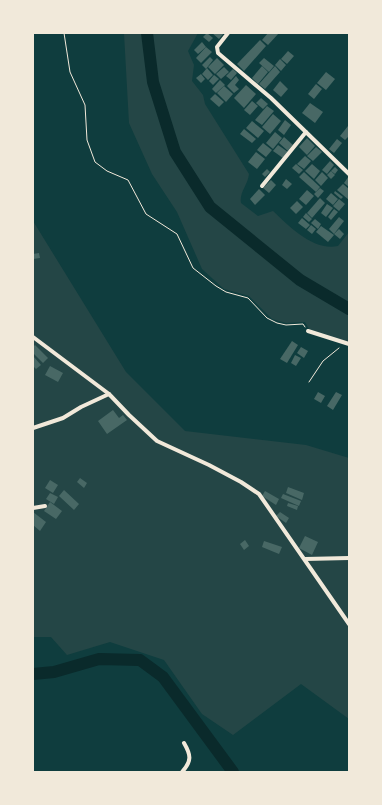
<svg xmlns="http://www.w3.org/2000/svg" width="382" height="805" font-family="'Archivo Narrow',sans-serif">
	<style>
		.green { fill: #244646 }
		.lines { fill: none; stroke-linecap: round; stroke-linejoin: round }
		.river { stroke: #0a2a2b; stroke-width: 12 }
		.building { fill: #486865 }
		.path { stroke: #f1e9da; stroke-width: 1 }
		.minor { stroke: #f1e9da; stroke-width: 4 }
	</style>
	<rect width="100%" height="100%" fill="#0f3d3e"/>
	<g class="green">
		<path d="M124 33H198L188 51 194 65 192 81 203 95 205 104 249 174C248 185 239 192 241 203L258 216 273 211C290 227 313 251 338 246L349 232V342L309 329 305 322 286 323 272 319 249 296 224 289 202 269 177 212 152 174 129 123Z"/>
		<polygon points="33,221 126,372 185,431 306,445 349,458 349,719 301,684 233,735 202,714 164,660 110,642 67,655 51,637 33,637"/>
	</g>
	<g class="lines">
		<g class="river">
			<polyline points="147,33 153,82 175,152 210,207 300,280 349,309"/>
			<polyline points="33,674 54,672 99,659 140,660 163,677 233,772"/>
		</g>
	</g>
	<g class="building">
		<polygon points="207,33 213,38 209,42 203,37"/>
		<polygon points="212,33 224,33 219,39"/>
		<polygon points="268,33 279,33 268,45 262,40"/>
		<polygon points="260,40 266,46 244,71 237,64"/>
		<polygon points="202,42 206,47 198,54 194,50"/>
		<polygon points="206,47 212,52 201,63 196,58"/>
		<polygon points="288,51 294,56 287,64 281,59"/>
		<polygon points="210,57 213,60 206,69 202,65"/>
		<polygon points="217,58 224,65 215,74 208,67"/>
		<polygon points="264,58 274,66 269,72 259,63"/>
		<polygon points="280,59 286,65 281,71 275,65"/>
		<polygon points="262,66 268,72 258,84 252,78"/>
		<polygon points="275,66 280,72 265,89 259,84"/>
		<polygon points="224,67 229,72 221,79 216,74"/>
		<polygon points="207,68 213,75 208,80 202,74"/>
		<polygon points="233,69 237,73 231,80 226,76"/>
		<polygon points="326,72 335,79 326,90 317,83"/>
		<polygon points="201,74 205,79 201,83 196,78"/>
		<polygon points="214,75 219,79 213,85 209,81"/>
		<polygon points="236,76 239,80 235,85 239,89 234,93 227,86"/>
		<polygon points="220,80 225,85 216,93 212,89"/>
		<polygon points="280,81 288,89 281,97 273,90"/>
		<polygon points="316,84 322,89 314,99 308,94"/>
		<polygon points="246,85 256,94 244,108 234,98"/>
		<polygon points="224,86 233,94 226,102 217,93"/>
		<polygon points="215,94 224,102 219,107 210,99"/>
		<polygon points="261,98 268,104 263,109 256,103"/>
		<polygon points="252,101 258,106 250,115 244,110"/>
		<polygon points="310,103 323,112 315,123 302,113"/>
		<polygon points="267,106 274,111 262,125 255,120"/>
		<polygon points="273,114 281,121 270,134 262,127"/>
		<polygon points="285,120 291,125 284,135 278,130"/>
		<polygon points="252,121 264,131 258,138 246,128"/>
		<polygon points="348,126 349,136 345,140 340,136"/>
		<polygon points="244,129 256,139 252,143 240,134"/>
		<polygon points="275,132 282,138 273,149 266,143"/>
		<polygon points="284,137 293,145 288,151 279,143"/>
		<polygon points="307,138 315,146 307,155 299,147"/>
		<polygon points="337,139 342,143 334,153 329,149"/>
		<polygon points="263,143 272,150 266,157 257,150"/>
		<polygon points="278,145 288,152 283,158 273,151"/>
		<polygon points="316,147 322,152 313,161 307,156"/>
		<polygon points="256,152 265,159 257,169 248,162"/>
		<polygon points="305,156 311,161 304,169 297,164"/>
		<polygon points="330,161 334,165 327,174 322,170"/>
		<polygon points="296,164 303,170 299,174 292,168"/>
		<polygon points="312,164 320,171 314,179 305,171"/>
		<polygon points="335,167 338,170 335,174 331,171"/>
		<polygon points="267,169 270,172 265,177 262,174"/>
		<polygon points="331,171 335,175 331,179 327,175"/>
		<polygon points="304,172 320,187 316,192 299,177"/>
		<polygon points="322,172 328,178 321,186 315,180"/>
		<polygon points="349,176 349,187 344,183"/>
		<polygon points="286,179 292,184 287,189 282,185"/>
		<polygon points="271,180 276,185 269,193 263,188"/>
		<polygon points="343,184 349,189 349,200 337,190"/>
		<polygon points="320,188 324,191 318,198 314,194"/>
		<polygon points="259,189 265,195 255,205 250,199"/>
		<polygon points="307,190 314,196 306,205 299,199"/>
		<polygon points="335,191 343,197 341,199 334,193"/>
		<polygon points="331,193 338,199 333,205 326,199"/>
		<polygon points="320,198 325,203 312,218 307,213"/>
		<polygon points="339,199 345,204 339,211 333,206"/>
		<polygon points="297,201 303,207 296,214 290,208"/>
		<polygon points="327,204 333,208 326,217 321,213"/>
		<polygon points="334,209 338,212 331,220 328,217"/>
		<polygon points="306,213 312,219 309,222 303,217"/>
		<polygon points="339,217 344,221 334,234 329,229"/>
		<polygon points="302,218 310,225 306,229 298,223"/>
		<polygon points="315,219 321,224 318,229 311,223"/>
		<polygon points="311,225 316,229 312,234 307,230"/>
		<polygon points="321,226 334,235 328,242 316,232"/>
		<polygon points="339,229 344,234 340,239 334,234"/>
		<polygon points="39,253 40,258 33,259 33,254"/>
		<polygon points="292,341 298,345 287,363 280,359"/>
		<polygon points="35,345 48,358 43,363 33,353 33,347"/>
		<polygon points="301,347 308,351 304,358 297,353"/>
		<polygon points="295,355 301,358 296,366 291,363"/>
		<polygon points="33,356 41,365 36,369 33,366"/>
		<polygon points="50,366 63,373 58,382 45,375"/>
		<polygon points="318,392 325,396 321,403 314,399"/>
		<polygon points="336,392 342,395 333,410 327,406"/>
		<polygon points="113,410 119,418 123,415 127,420 107,434 98,421"/>
		<polygon points="80,478 87,483 84,488 77,482"/>
		<polygon points="50,480 58,485 53,493 45,488"/>
		<polygon points="288,487 304,493 302,500 286,493"/>
		<polygon points="64,490 79,504 74,510 59,496"/>
		<polygon points="265,491 279,499 276,505 262,496"/>
		<polygon points="50,493 58,497 54,504 46,499"/>
		<polygon points="283,494 301,501 299,506 281,498"/>
		<polygon points="50,502 62,511 56,519 44,511"/>
		<polygon points="288,503 298,506 297,510 287,506"/>
		<polygon points="33,512 46,522 40,531 33,525"/>
		<polygon points="280,512 289,518 286,523 276,516"/>
		<polygon points="305,536 318,542 312,555 299,548"/>
		<polygon points="245,540 249,546 244,550 240,544"/>
		<polygon points="264,541 282,547 279,554 262,547"/>
	</g>
	<g class="lines">
		<g class="path">
			<polyline points="64,33 70,72 85,105 87,140 95,162 107,171 128,180 146,214 177,234 193,268 216,286 226,292 248,298 267,318 277,323 286,325 303,324 305,327"/>
			<polyline points="309,382 323,361 339,348"/>
		</g>
		<g class="minor">
			<polyline points="228,33 217,47 218,53 271,98 349,174"/>
			<polyline points="262,186 306,132"/>
			<polyline points="308,331 349,344"/>
			<polyline points="33,337 109,394 129,415 157,441 209,465 241,482 259,494 349,624"/>
			<polyline points="33,428 63,418 81,407 109,394"/>
			<polyline points="33,508 45,506"/>
			<polyline points="305,559 349,558"/>
			<path d="M182 772C192 761 191 755 184 743"/>
		</g>
	</g>
	<rect width="382" height="805" fill="none" stroke="#f1e9da" stroke-width="68"/>
</svg>
